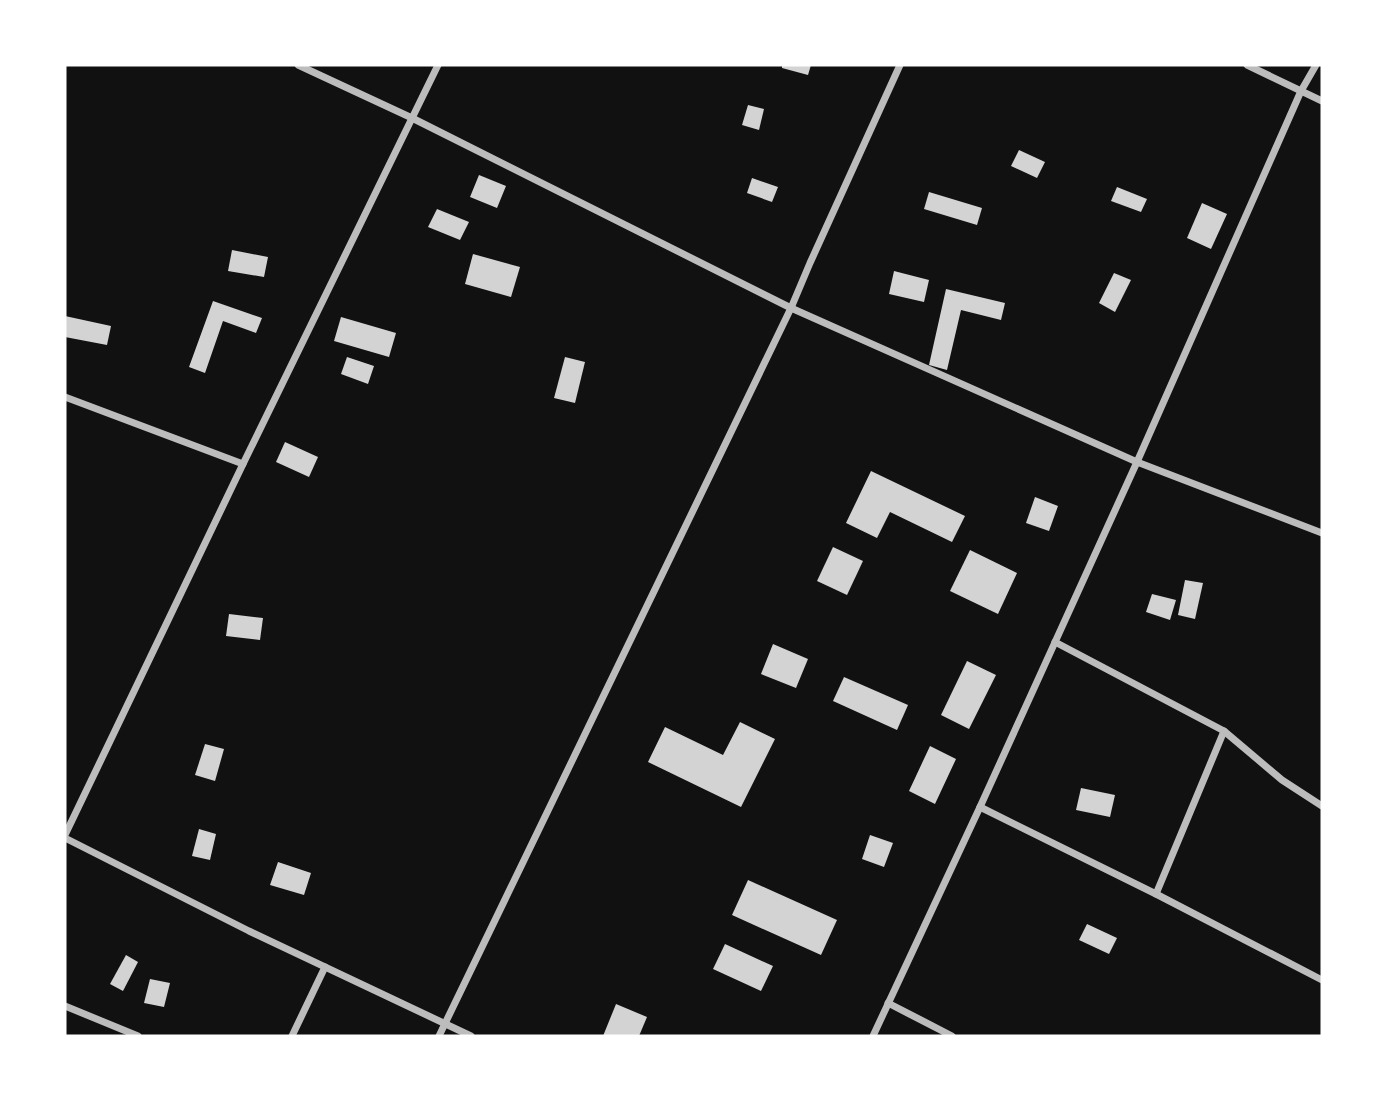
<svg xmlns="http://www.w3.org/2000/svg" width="1387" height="1101" font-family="'Sofia Sans Condensed',sans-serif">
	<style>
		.building { fill: #d3d3d3 }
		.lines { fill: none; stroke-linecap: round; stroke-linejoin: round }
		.minor { stroke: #bcbcbc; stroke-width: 7 }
	</style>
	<rect width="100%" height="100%" fill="#111"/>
	<g class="building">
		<polygon points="782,65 811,65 808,75 782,68"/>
		<polygon points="748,105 764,109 759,130 742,125"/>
		<polygon points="1019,150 1045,162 1037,178 1011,166"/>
		<polygon points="479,175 506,186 497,208 470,197"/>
		<polygon points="752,178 778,187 772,202 747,193"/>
		<polygon points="1117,187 1147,199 1141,212 1111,201"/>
		<polygon points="929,192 982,208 977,225 924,209"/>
		<polygon points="1202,203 1227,214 1211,249 1187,238"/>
		<polygon points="437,209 469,222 460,240 428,227"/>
		<polygon points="232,250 268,257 264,277 228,271"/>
		<polygon points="473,254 520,267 511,297 465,284"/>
		<polygon points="894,271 929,280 924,302 889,294"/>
		<polygon points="1114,273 1131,280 1115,312 1099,303"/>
		<polygon points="946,289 1005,303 1001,320 961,310 947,370 929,365"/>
		<polygon points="213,301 262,318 256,333 223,321 205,373 189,367"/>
		<polygon points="65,316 111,326 107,345 65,337"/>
		<polygon points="341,317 396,333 389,357 334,341"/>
		<polygon points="347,357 374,366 368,384 341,374"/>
		<polygon points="565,357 585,362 575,403 554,398"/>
		<polygon points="285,442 318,457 309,477 276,462"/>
		<polygon points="871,471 965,516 952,542 890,512 877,538 846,523"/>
		<polygon points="1035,497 1058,506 1049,531 1026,523"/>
		<polygon points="833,547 863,561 847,595 817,581"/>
		<polygon points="970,550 1017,573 998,614 950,591"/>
		<polygon points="1185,580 1203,583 1195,619 1178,615"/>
		<polygon points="1152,594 1176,600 1170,620 1146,612"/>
		<polygon points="229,614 263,618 260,640 226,636"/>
		<polygon points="773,644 808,659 796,688 761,674"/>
		<polygon points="967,661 996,675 969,729 941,715"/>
		<polygon points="844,677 908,705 897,730 833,701"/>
		<polygon points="740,722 775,739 741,807 648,762 665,727 723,755"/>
		<polygon points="205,744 224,749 215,781 195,775"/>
		<polygon points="930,746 956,759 935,804 909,791"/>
		<polygon points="1081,788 1115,795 1110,817 1076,810"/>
		<polygon points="199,829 216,834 210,860 192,856"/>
		<polygon points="870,835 893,843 884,867 862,859"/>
		<polygon points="278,862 311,873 304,895 270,885"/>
		<polygon points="748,880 837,920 821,955 732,915"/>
		<polygon points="1087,924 1117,938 1109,954 1079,940"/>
		<polygon points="725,944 773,966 761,991 713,969"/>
		<polygon points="126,955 138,962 123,991 110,984"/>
		<polygon points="150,979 170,983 164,1007 144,1003"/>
		<polygon points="616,1004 647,1017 639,1036 603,1036"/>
	</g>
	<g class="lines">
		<g class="minor">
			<polyline points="298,65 412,118 791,308 1137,462 1322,533"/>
			<polyline points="1247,65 1322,101"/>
			<polyline points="65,397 243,464"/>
			<polyline points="1055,642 1224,731 1282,780 1322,806"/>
			<polyline points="980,807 1156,894 1322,980"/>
			<polyline points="65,835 243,464 438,65"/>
			<polyline points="65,838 249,931 471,1036"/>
			<polyline points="1156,894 1224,731"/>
			<polyline points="888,1003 952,1036"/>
			<polyline points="65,1006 138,1036"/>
			<polyline points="292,1036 325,967"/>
			<polyline points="439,1036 791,308 810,263 900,65"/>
			<polyline points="873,1036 980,807 1137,462 1301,91 1316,65"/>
		</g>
	</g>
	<rect width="1387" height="1101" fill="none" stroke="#ffffff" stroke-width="133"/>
</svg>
